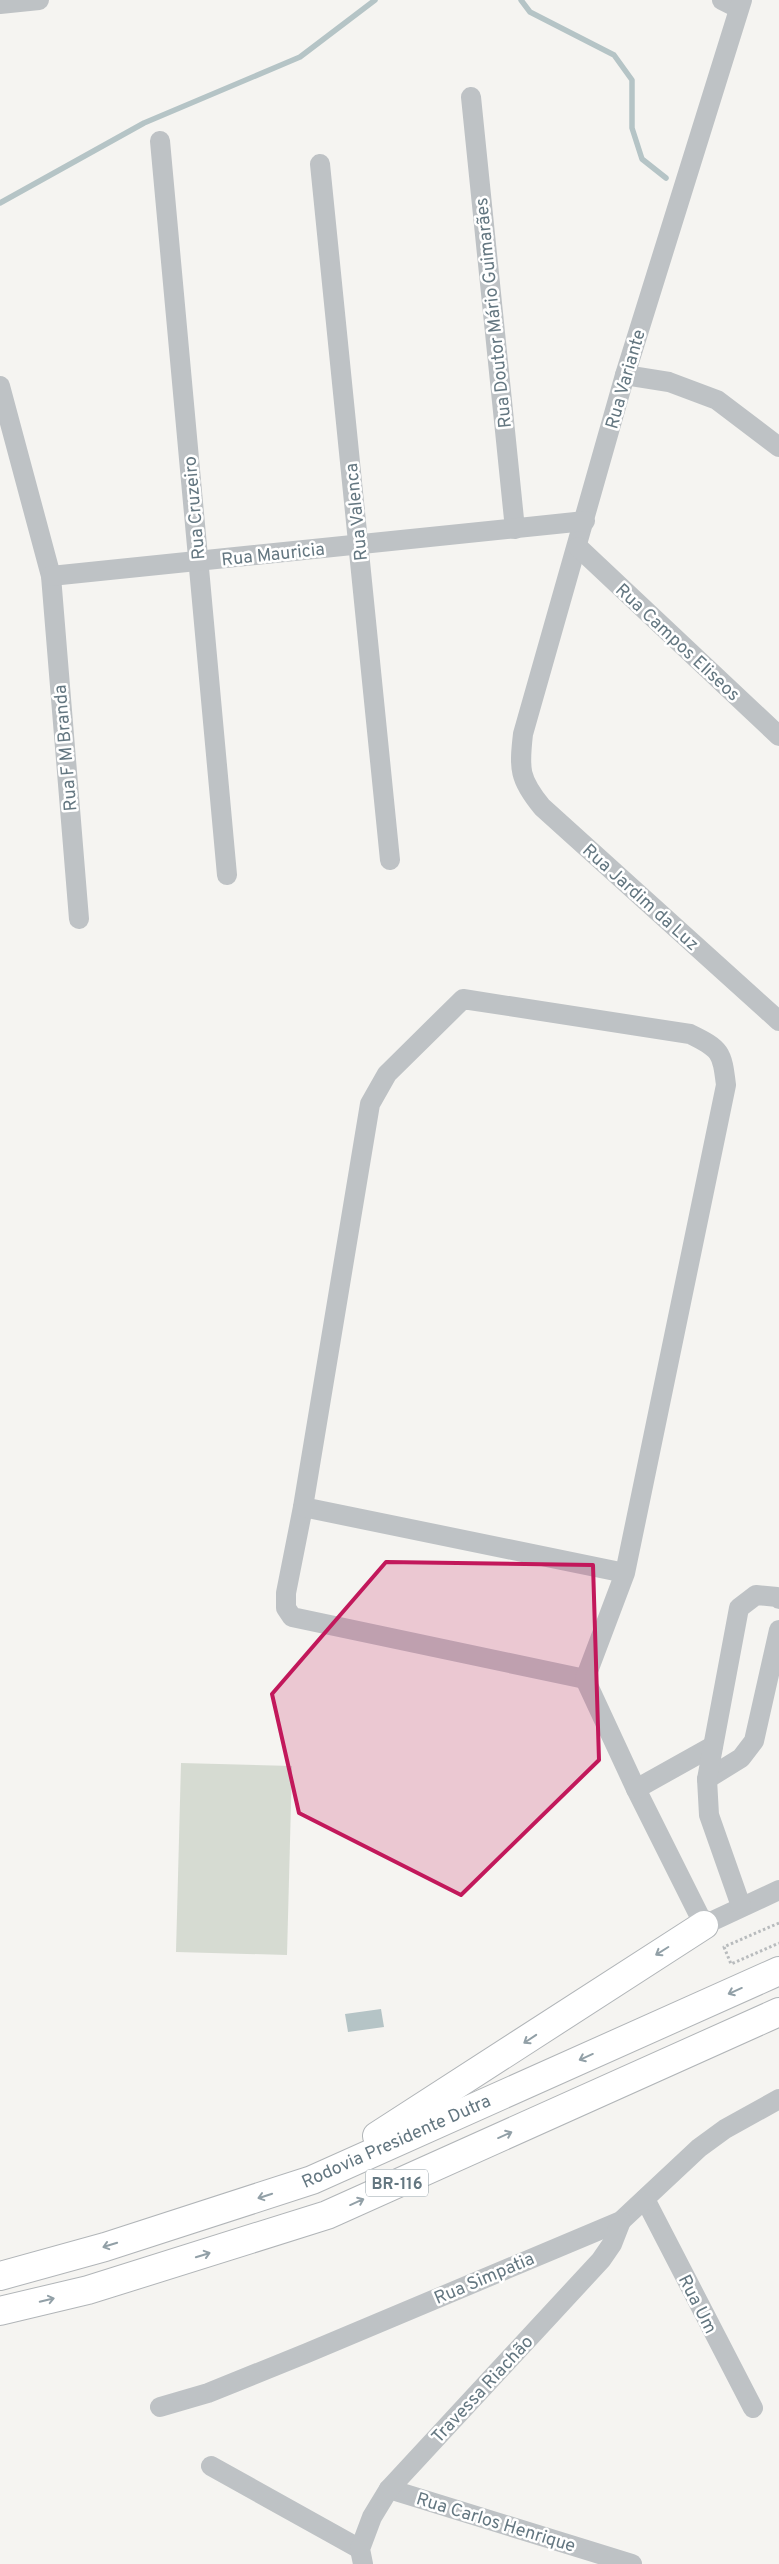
<svg xmlns="http://www.w3.org/2000/svg" width="779" height="2564" font-family="Overpass,sans-serif">
	<style>
		.green { fill: #d6dbd2 }
		.water { fill: #b5c4c6 }
		.lines { fill: none; stroke-linecap: round; stroke-linejoin: round }
		.stream { stroke: #b5c4c6; stroke-width: 5.5 }
		.highway-casing { stroke: #b1b5b8; stroke-width: 30 }
		.path { stroke: #b8bbbd; stroke-width: 3; stroke-dasharray: 2.5 2.5; stroke-linecap: butt }
		.minor { stroke: #bec2c5; stroke-width: 20 }
		.highway { stroke: #fff; stroke-width: 28 }
		.oneway { stroke: #92a0a7 }
		.marked { fill: #c2185b; fill-opacity: 0.2; stroke: #c2185b; stroke-width: 4; stroke-linejoin: round }
		.labels { text-anchor: middle; stroke-width: 5; stroke-linejoin: round; paint-order: stroke }
		.shield { fill: #fff; stroke: #92a0a7; stroke-width: 1 }
		.shield-label { font-size: 16px; font-weight: bold; fill: #647781 }
		.street-label { font-size: 18px; fill: #647781; stroke: #fff }
	</style>
	<rect width="100%" height="100%" fill="#f5f4f1"/>
	<polygon class="green" points="181,1763 292,1766 287,1955 176,1952"/>
	<polygon class="water" points="381,2009 384,2027 348,2032 345,2014"/>
	<g class="lines">
		<g class="stream">
			<polyline points="521,0 530,12 614,55 632,80 632,128 642,159 666,178"/>
			<polyline points="0,203 144,123 300,57 375,0"/>
		</g>
		<g class="highway-casing">
			<g id="highway">
				<polyline points="377,2136 704,1925"/>
				<polyline points="0,2276 105,2247 312,2180 779,1971"/>
				<polyline points="0,2311 88,2290 327,2215 779,2012"/>
			</g>
		</g>
		<polyline class="path" points="779,1923 724,1947 731,1964 779,1943"/>
		<g class="minor">
			<polyline points="722,0 738,8"/>
			<path d="M742 0 625 375 523 734C519 769 519 779 542 807L779 1021"/>
			<polyline points="0,4 39,0"/>
			<polyline points="471,97 515,529"/>
			<polyline points="160,141 227,875"/>
			<polyline points="320,164 390,860"/>
			<polyline points="625,375 669,382 717,400 779,447"/>
			<polyline points="0,386 51,576 79,919"/>
			<polyline points="578,547 779,736"/>
			<polyline points="51,576 585,521"/>
			<polyline points="303,1507 286,1593 286,1608 292,1617 585,1679"/>
			<path d="M625 1573 303 1507 370 1104 387 1074 463 999 690 1034C721 1049 722 1052 726 1085L625 1573 585 1679 636 1789 704 1925 779 1890"/>
			<polyline points="707,1779 741,1758 754,1741 779,1630"/>
			<polyline points="636,1789 713,1746"/>
			<polyline points="741,1906 709,1815 707,1779 739,1608 756,1595 777,1597 779,1599"/>
			<polyline points="645,2199 753,2408"/>
			<polyline points="160,2407 208,2393 307,2353 621,2221 699,2148 725,2129 779,2099"/>
			<polyline points="211,2466 360,2549"/>
			<polyline points="389,2489 632,2564"/>
			<polyline points="363,2564 360,2549 372,2517 389,2489 601,2260 612,2244 621,2221"/>
		</g>
		<use href="#highway" class="highway"/>
	</g>
	<defs><path id="oneway-shaft" d="M-6 0H5M1.5-3L5.5 0L1.5 3" fill="none" stroke-width="1.6" stroke-linecap="round" stroke-linejoin="round" transform="scale(1.25)"/></defs>
	<g class="oneway">
		<use href="#oneway-shaft" transform="translate(662 1951) rotate(148)"/>
		<use href="#oneway-shaft" transform="translate(735 1991) rotate(156)"/>
		<use href="#oneway-shaft" transform="translate(530 2039) rotate(146)"/>
		<use href="#oneway-shaft" transform="translate(586 2057) rotate(156)"/>
		<use href="#oneway-shaft" transform="translate(505 2135) rotate(-24)"/>
		<use href="#oneway-shaft" transform="translate(265 2196) rotate(162)"/>
		<use href="#oneway-shaft" transform="translate(357 2202) rotate(-24)"/>
		<use href="#oneway-shaft" transform="translate(110 2245) rotate(163)"/>
		<use href="#oneway-shaft" transform="translate(203 2255) rotate(-17)"/>
		<use href="#oneway-shaft" transform="translate(47 2300) rotate(-14)"/>
	</g>
	<path class="marked" d="M386 1562 593 1565 599 1760 461 1895 299 1813 272 1694Z"/>
	<g class="labels">
		<rect class="shield" x="366" y="2169.5" width="62" height="27" rx="4"/>
		<g class="shield-label">
			<text x="397" y="2189">BR-116</text>
		</g>
		<g class="street-label">
			<text transform="translate(493 313) rotate(-96)" y="6">Rua Doutor Mário Guimarães</text>
			<text transform="translate(625 379) rotate(-74)" y="6">Rua Variante</text>
			<text transform="translate(194 508) rotate(-95)" y="6">Rua Cruzeiro</text>
			<text transform="translate(356 512) rotate(-96)" y="6">Rua Valenca</text>
			<text transform="translate(273 554) rotate(-6)" y="6">Rua Mauricia</text>
			<text transform="translate(678 642) rotate(43)" y="6">Rua Campos Eliseos</text>
			<text transform="translate(65 748) rotate(-95)" y="6">Rua F M Branda</text>
			<text transform="translate(641 897) rotate(42)" y="6">Rua Jardim da Luz</text>
			<text transform="translate(396 2141) rotate(-24)" y="6">Rodovia Presidente Dutra</text>
			<text transform="translate(484 2278) rotate(-23)" y="6">Rua Simpatia</text>
			<text transform="translate(698 2304) rotate(63)" y="6">Rua Um</text>
			<text transform="translate(482 2389) rotate(-47)" y="6">Travessa Riachão</text>
			<text transform="translate(496 2522) rotate(17)" y="6">Rua Carlos Henrique</text>
		</g>
	</g>
</svg>
